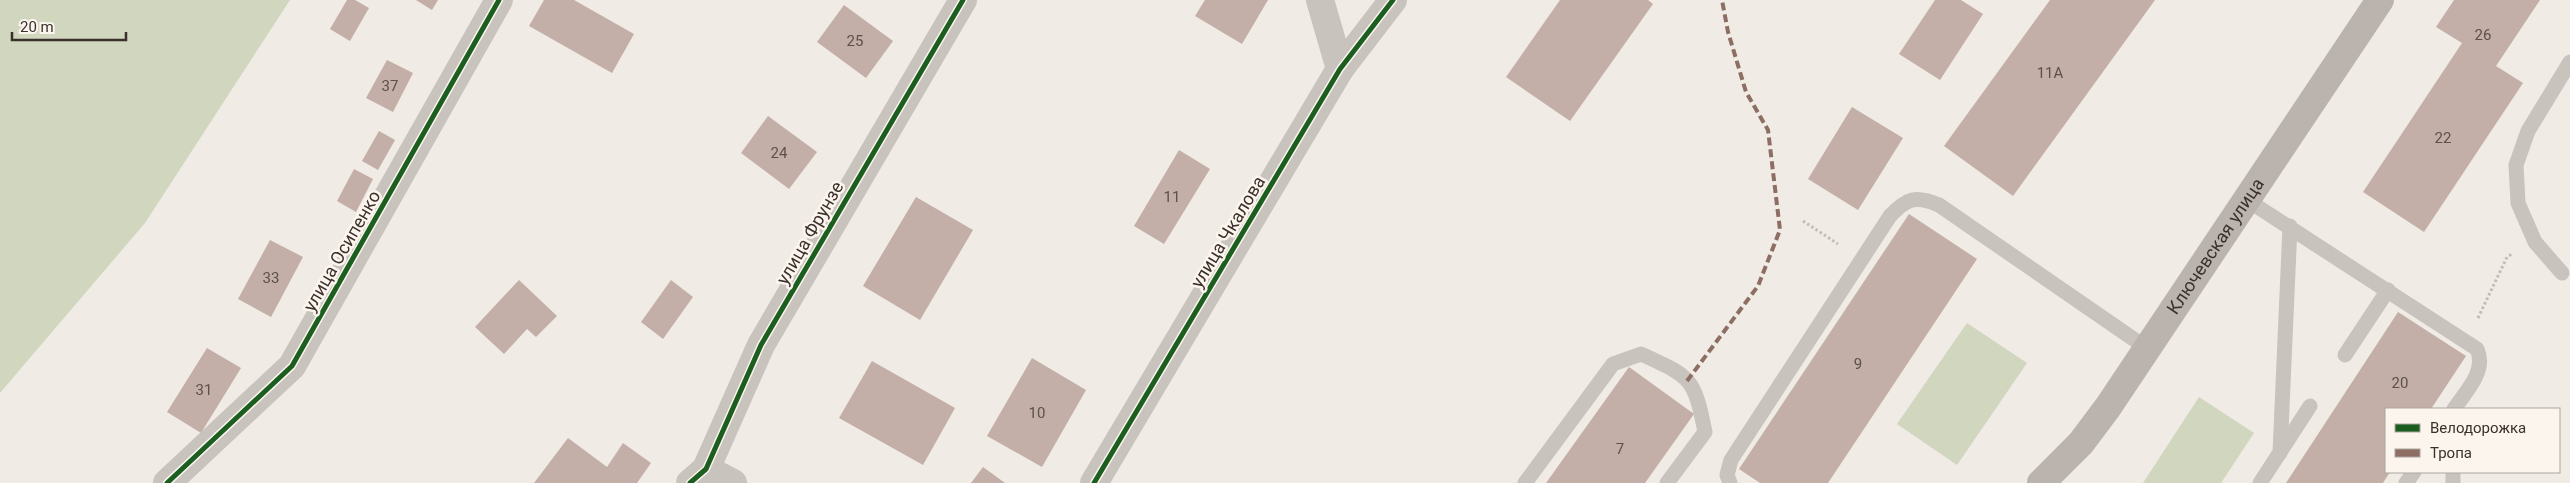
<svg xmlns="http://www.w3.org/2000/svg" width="2570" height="483" font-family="Roboto,sans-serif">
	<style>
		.green { fill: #d1d6bf }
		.building { fill: #c3afa7 }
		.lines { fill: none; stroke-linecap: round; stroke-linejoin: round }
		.path { stroke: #c2bbb6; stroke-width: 3; stroke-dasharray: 2.5 2.5; stroke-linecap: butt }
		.lane { stroke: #c9c3be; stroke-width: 15 }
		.street { stroke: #c9c3be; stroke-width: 28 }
		.secondary { stroke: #bab3ae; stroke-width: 28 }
		.quiet { stroke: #8d6e63; stroke-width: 4; stroke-dasharray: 8 4; stroke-linecap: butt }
		.cycleway-casing { stroke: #fbf5ee; stroke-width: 8 }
		.cycleway { stroke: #1b5e20; stroke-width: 5 }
		.labels { text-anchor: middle; stroke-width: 5; stroke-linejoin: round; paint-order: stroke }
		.number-label { font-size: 15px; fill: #5d504a }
		.street-label { font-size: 18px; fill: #3b302b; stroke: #fbf5ee }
	</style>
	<rect width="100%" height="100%" fill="#f0ebe5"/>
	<g class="green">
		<polygon points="0,0 290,0 145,223 0,393"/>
		<polygon points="1967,323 2027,363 1957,465 1897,424"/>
		<polygon points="2199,397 2254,433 2221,483 2143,483"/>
	</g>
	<g class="building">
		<polygon points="347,0 355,0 369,8 350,41 330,29"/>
		<polygon points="416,0 438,0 432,10"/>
		<polygon points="544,0 574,0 634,34 612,73 529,26"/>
		<polygon points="1205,0 1268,0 1242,44 1195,16"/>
		<polygon points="1560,0 1648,0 1653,4 1570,121 1506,77"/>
		<polygon points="1935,0 1961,0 1983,14 1940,80 1899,54"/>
		<polygon points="2050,0 2155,0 2013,196 1944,146"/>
		<polygon points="2454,0 2540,0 2496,66 2523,83 2424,232 2363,192 2462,43 2436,27"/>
		<polygon points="844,5 893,41 866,78 817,42"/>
		<polygon points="387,60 413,73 393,112 366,98"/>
		<polygon points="1852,107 1903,138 1858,210 1808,179"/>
		<polygon points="768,116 817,152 789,189 741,153"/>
		<polygon points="379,131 395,140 378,170 362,161"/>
		<polygon points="1179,150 1210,169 1164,244 1134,226"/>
		<polygon points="354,169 373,179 356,212 337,201"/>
		<polygon points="916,197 973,230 920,320 863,286"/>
		<polygon points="1909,214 1977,259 1828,483 1760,483 1739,469"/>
		<polygon points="270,240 303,257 271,317 238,299"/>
		<polygon points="519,280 557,316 536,337 527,329 504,354 475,327"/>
		<polygon points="671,280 693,297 663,339 641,322"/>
		<polygon points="2398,312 2466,356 2431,409 2386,409 2386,472 2390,472 2383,483 2286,483"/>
		<polygon points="207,348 241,368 201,433 167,412"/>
		<polygon points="1032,358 1086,390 1042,467 987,436"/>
		<polygon points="872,361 955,408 923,465 839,418"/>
		<polygon points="1629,367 1694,414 1645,483 1546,483"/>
		<polygon points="568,438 607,467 623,443 651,463 637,483 534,483"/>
		<polygon points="983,467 1005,483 971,483"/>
	</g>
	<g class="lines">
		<g class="path">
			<polyline points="1803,221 1838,244"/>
			<polyline points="2478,318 2507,257 2512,254"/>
		</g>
		<g class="lane">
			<path d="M2247 200 2477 349C2487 371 2466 391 2454 409"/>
			<polyline points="2562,273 2535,242 2518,203 2516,165 2528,131 2570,62"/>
			<polyline points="2345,355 2388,290"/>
			<polyline points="2280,453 2290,226"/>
			<polyline points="2453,472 2453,483"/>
			<path d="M1525 483 1613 364 1641 354C1691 377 1694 377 1705 432L1667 483"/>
			<path d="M1730 483 1727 475 1731 460 1890 216C1907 198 1916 195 1939 205L2148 349"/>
			<polyline points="2260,483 2310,406"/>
			<polyline points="2406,483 2414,472"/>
		</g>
		<g class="street">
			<polyline points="1320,0 1340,69"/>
			<polyline points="706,469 733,483"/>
			<polyline points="167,483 292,366 499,0"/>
			<polyline points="690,483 706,469 761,345 963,0"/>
			<polyline points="1094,483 1340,69 1393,0"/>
		</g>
		<path class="secondary" id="s1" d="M2041 483 2081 443 2108 407 2380 0"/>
		<polyline class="quiet" points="1687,381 1758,286 1780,230 1768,130 1746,92 1728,32 1722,0"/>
		<g class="cycleway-casing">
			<g id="cycleway">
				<polyline points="167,483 292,366 499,0"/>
				<polyline points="690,483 706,469 761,345 963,0"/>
				<polyline points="1094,483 1340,69 1393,0"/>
			</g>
		</g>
		<use href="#cycleway" class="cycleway"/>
	</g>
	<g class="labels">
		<g class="number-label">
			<text x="2483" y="40">26</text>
			<text x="855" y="46">25</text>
			<text x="2050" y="78">11А</text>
			<text x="390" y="91">37</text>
			<text x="2443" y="143">22</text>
			<text x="779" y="158">24</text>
			<text x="1172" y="202">11</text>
			<text x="271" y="283">33</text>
			<text x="1858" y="369">9</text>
			<text x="2400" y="388">20</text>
			<text x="204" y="395">31</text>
			<text x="1037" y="418">10</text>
			<text x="1620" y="454">7</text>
		</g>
		<g class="street-label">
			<text transform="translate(1228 232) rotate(-59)" y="6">улица Чкалова</text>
			<text transform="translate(810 233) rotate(-60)" y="6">улица Фрунзе</text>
			<text dy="6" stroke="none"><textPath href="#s1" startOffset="295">Ключевская улица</textPath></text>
			<text transform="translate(342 251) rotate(-60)" y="6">улица Осипенко</text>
		</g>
	</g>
	<rect x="2385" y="408" width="175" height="65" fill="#fbf5ee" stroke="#aea6a0"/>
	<rect x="2395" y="424" width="25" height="8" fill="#1b5e20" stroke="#aea6a0"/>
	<text x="2430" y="433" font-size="15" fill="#3b302b">Велодорожка</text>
	<rect x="2395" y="449" width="25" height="8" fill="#8d6e63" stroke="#aea6a0"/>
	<text x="2430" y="458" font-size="15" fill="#3b302b">Тропа</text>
	<path d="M12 32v8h114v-8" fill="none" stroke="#3b302b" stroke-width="2.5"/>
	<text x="20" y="32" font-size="15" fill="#3b302b" stroke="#fbf5ee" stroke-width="4" paint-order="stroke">20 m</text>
</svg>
